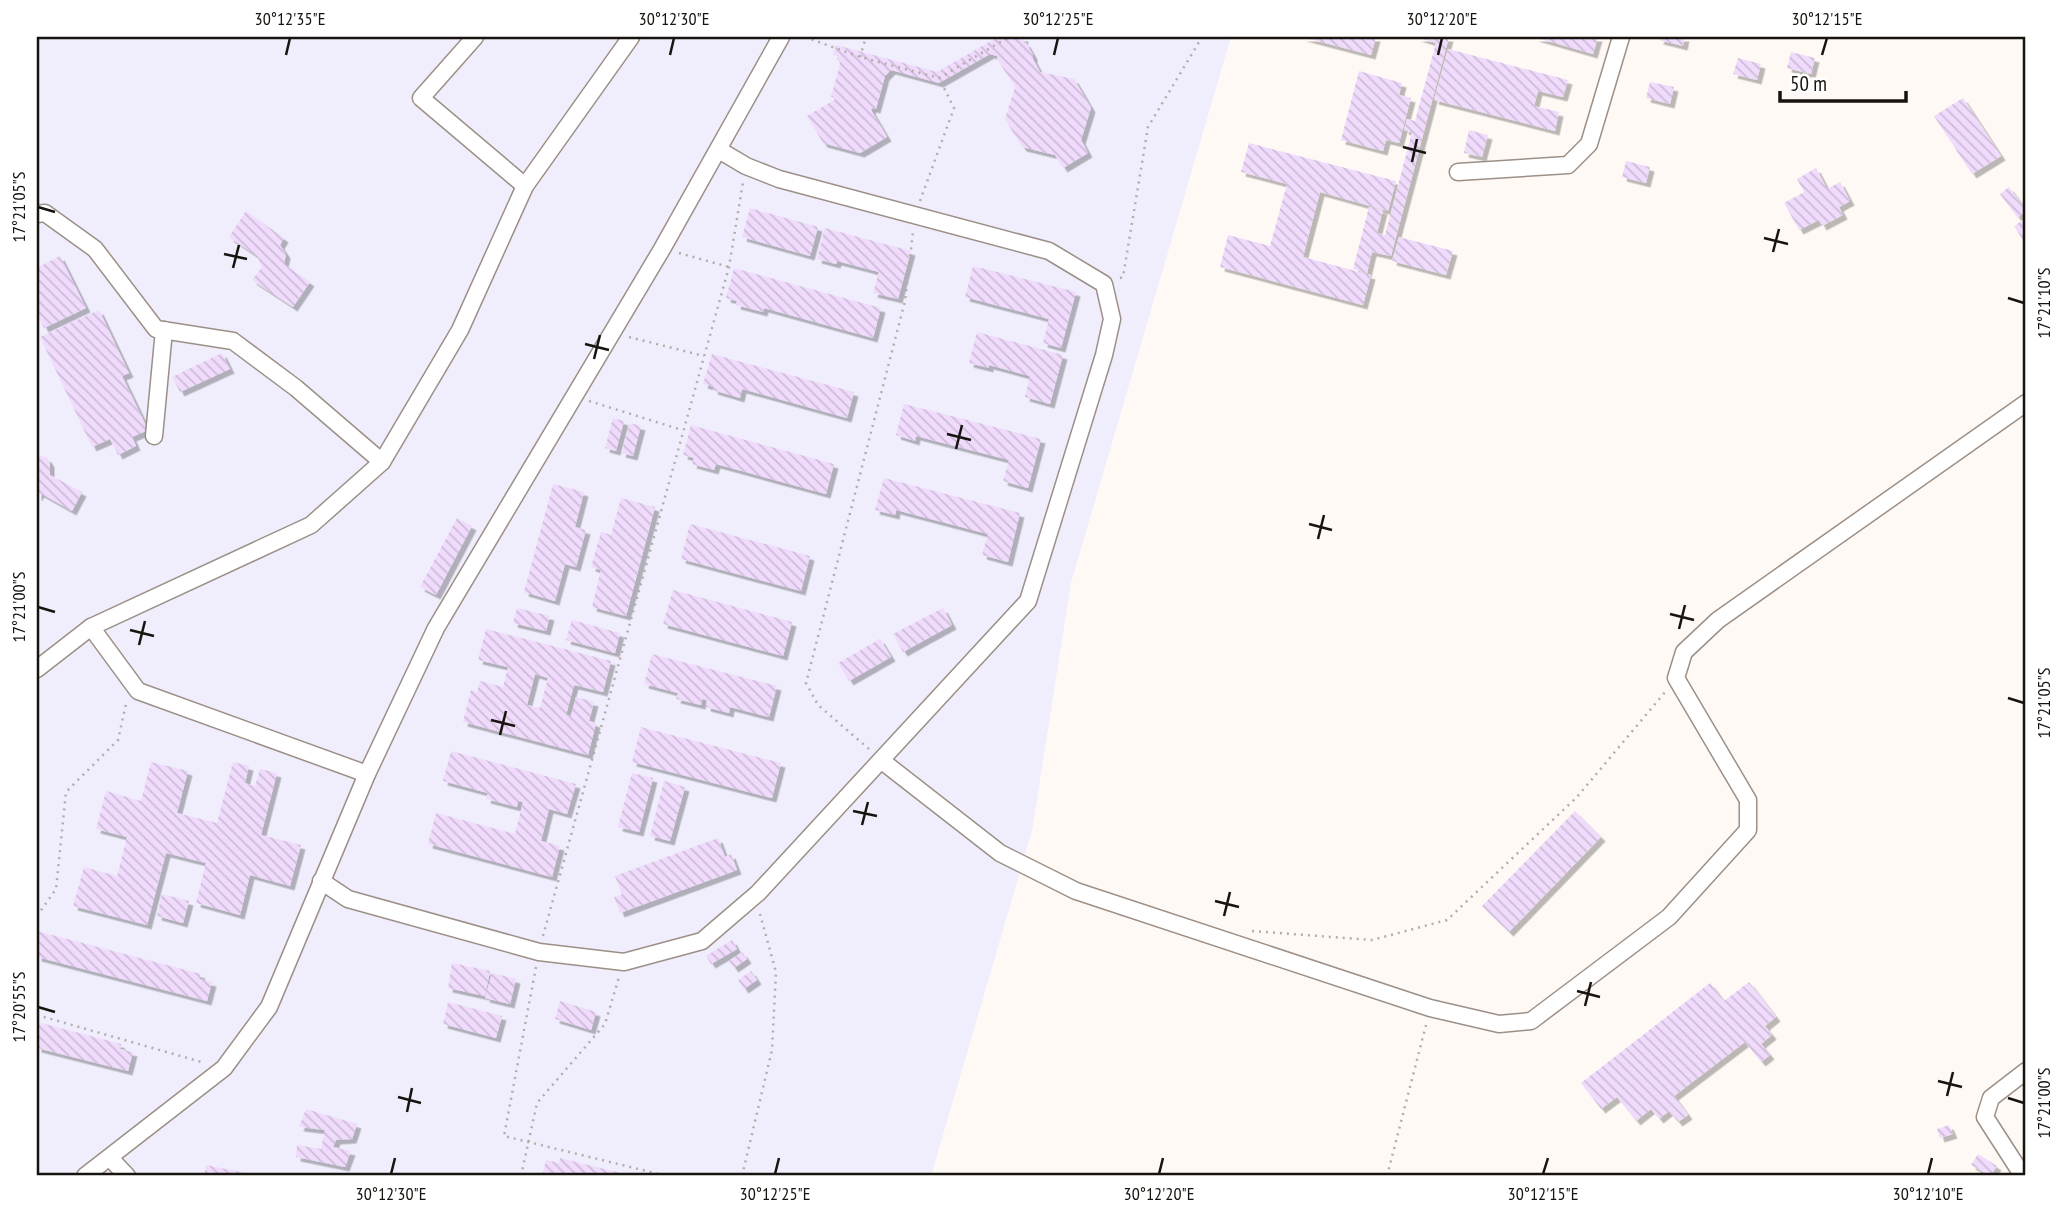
<svg xmlns="http://www.w3.org/2000/svg" width="2063" height="1213" font-family="'PT Sans Narrow',sans-serif">
	<style>
		.education { fill: #f0eefc }
		.building { fill: url(#building-back-hatch); fill-rule: evenodd; filter: url(#shadow) }
		.lines { fill: none; stroke-linecap: round; stroke-linejoin: round }
		.minor-casing { stroke: #9c8f86; stroke-width: 19 }
		.path { stroke: #b3ada9; stroke-width: 2.5; stroke-dasharray: 2 5; stroke-linecap: butt }
		.minor { stroke: #fff; stroke-width: 16 }
		.ticks { fill: none; stroke: #17130f; stroke-width: 2.5 }
		.neatline { fill: none; stroke: #17130f; stroke-width: 2.5 }
		.ticks-label { font-size: 18px; text-anchor: middle; fill: #17130f }
	</style>
	<defs>
		<pattern id="building-back-hatch" width="6" height="6" patternUnits="userSpaceOnUse" patternTransform="scale(1.75)"><rect width="6" height="6" fill="#f0dbfd"/><path d="M-1 5l2 2M0 0l6 6M5-1l2 2" fill="none" stroke="#cdbbd8"/></pattern>
		<filter id="shadow"><feDropShadow dx="4.5" dy="4.5" stdDeviation="0" flood-color="#0004"/></filter>
	</defs>
	<rect width="100%" height="100%" fill="#fff9f5"/>
	<polygon class="education" points="37,37 1231,37 1071,583 1032,831 931,1176 37,1176"/>
	<g class="building">
		<polygon points="998,37 1024,37 1023,42 1026,43 1033,55 1033,59 1040,72 1074,79 1091,108 1081,140 1088,153 1063,168 1055,155 1022,147 1005,119 1015,87 997,59 997,56 990,54 939,83 891,70 885,76 876,109 872,108 871,110 887,137 860,153 823,143 807,116 834,100 835,98 831,97 840,64 838,56 833,55 836,45 937,72"/>
		<polygon points="1302,37 1376,37 1371,55"/>
		<polygon points="1417,37 1449,37 1391,256 1372,252 1367,273 1353,269 1369,207 1383,210 1377,233 1385,235 1412,132 1404,130 1407,119 1415,121 1436,43"/>
		<polygon points="1534,37 1598,37 1593,54"/>
		<polygon points="1660,37 1685,37 1683,46 1659,40"/>
		<polygon points="1448,49 1568,80 1563,97 1538,91 1534,106 1559,112 1555,131 1434,100"/>
		<polygon points="1791,52 1815,58 1811,74 1787,68"/>
		<polygon points="1738,58 1761,64 1757,80 1733,74"/>
		<polygon points="1359,71 1402,83 1399,95 1411,98 1399,143 1386,140 1383,151 1341,140"/>
		<polygon points="1650,82 1674,87 1670,104 1646,98"/>
		<polygon points="1963,98 2001,156 1972,174 1934,116"/>
		<polygon points="1469,130 1488,135 1482,157 1464,153"/>
		<polygon points="1249,143 1396,181 1388,211 1320,192 1303,257 1371,275 1363,305 1220,267 1228,235 1270,246 1287,184 1241,172"/>
		<polygon points="1626,161 1650,167 1646,183 1622,177"/>
		<polygon points="1816,168 1827,189 1840,182 1850,201 1839,207 1843,215 1822,226 1819,220 1799,230 1784,203 1804,192 1797,179"/>
		<polygon points="2009,187 2026,210 2018,218 2000,194"/>
		<polygon points="750,208 818,227 810,256 742,237"/>
		<polygon points="246,211 284,238 280,245 286,254 284,264 310,282 293,307 252,280 262,267 257,256 229,237"/>
		<polygon points="2026,218 2026,242 2025,243 2014,226"/>
		<polygon points="825,228 911,251 898,299 873,293 879,272 837,261 836,264 817,259"/>
		<polygon points="1399,237 1453,251 1446,275 1392,261"/>
		<polygon points="60,256 86,308 44,328 37,314 37,268"/>
		<polygon points="973,266 1076,292 1061,348 1043,343 1049,319 965,297"/>
		<polygon points="734,268 881,308 873,338 764,308 763,312 736,305 737,301 726,298"/>
		<polygon points="99,310 129,373 122,376 148,430 132,437 136,446 118,455 110,439 92,447 40,337"/>
		<polygon points="977,332 1063,355 1050,404 1025,397 1030,376 989,365 989,368 969,363"/>
		<polygon points="222,353 230,369 180,392 172,377"/>
		<polygon points="712,354 854,392 847,418 742,389 740,398 713,390 714,387 703,384"/>
		<polygon points="904,404 1041,439 1028,488 1003,481 1009,460 916,436 915,441 896,435"/>
		<polygon points="613,418 624,421 616,451 605,448"/>
		<polygon points="630,423 641,426 633,456 621,453"/>
		<polygon points="691,425 834,464 826,494 716,464 714,470 692,464 694,458 683,455"/>
		<polygon points="37,455 47,458 50,463 50,475 82,492 72,511 40,493 37,497"/>
		<polygon points="884,478 1020,513 1008,562 982,555 988,534 896,510 895,515 875,510"/>
		<polygon points="553,484 584,492 575,527 586,530 576,567 565,564 555,601 524,592"/>
		<polygon points="621,498 655,507 626,616 592,607 601,570 591,567 601,532 611,535"/>
		<polygon points="457,518 472,526 436,595 420,587"/>
		<polygon points="690,524 810,556 801,591 681,559"/>
		<polygon points="673,590 792,622 783,656 663,624"/>
		<polygon points="517,608 550,616 546,631 513,623"/>
		<polygon points="943,608 952,625 903,652 893,634"/>
		<polygon points="572,620 620,633 615,653 566,640"/>
		<path d="M486 629 611 661 603 692 574 685 566 715 571 716 576 697 594 702 589 721 596 723 588 755 463 722 471 690 477 692 480 681 503 687 508 667 478 660ZM535 674 548 678 540 708 527 705Z"/>
		<polygon points="880,639 891,657 849,681 838,663"/>
		<polygon points="652,654 777,686 769,717 730,707 729,713 706,707 707,700 702,699 701,705 676,699 678,693 644,684"/>
		<polygon points="641,727 781,763 772,798 632,762"/>
		<polygon points="451,751 576,784 567,814 549,809 541,841 560,846 552,877 428,844 436,813 515,834 523,802 518,801 517,807 486,799 488,793 443,781"/>
		<polygon points="151,762 188,771 177,813 217,823 233,762 249,766 245,783 255,786 260,769 277,773 261,835 301,845 290,886 250,875 240,915 196,903 206,863 166,853 147,925 73,906 84,867 117,876 127,837 96,829 106,791 141,801"/>
		<polygon points="632,773 653,778 639,832 618,827"/>
		<polygon points="664,781 685,787 670,841 650,836"/>
		<polygon points="1575,811 1601,837 1509,932 1482,906"/>
		<polygon points="718,838 725,857 731,854 737,870 620,913 614,897 622,895 615,876"/>
		<polygon points="162,894 189,901 183,923 157,916"/>
		<polygon points="37,931 201,974 199,979 212,982 207,1001 37,957"/>
		<polygon points="732,940 737,949 711,964 706,956"/>
		<polygon points="742,952 747,959 734,968 729,961"/>
		<polygon points="452,963 490,971 485,996 448,988"/>
		<polygon points="751,971 757,980 744,989 738,980"/>
		<polygon points="492,973 516,979 510,1004 485,998"/>
		<polygon points="1749,982 1776,1017 1765,1026 1772,1035 1761,1044 1770,1055 1761,1062 1745,1042 1674,1096 1688,1115 1678,1122 1669,1111 1659,1119 1651,1109 1636,1121 1617,1097 1601,1109 1581,1083 1710,983 1724,1001"/>
		<polygon points="560,1001 596,1012 591,1030 555,1019"/>
		<polygon points="448,1002 502,1016 496,1038 443,1024"/>
		<polygon points="37,1022 121,1044 120,1049 133,1052 128,1071 37,1048"/>
		<polygon points="306,1109 357,1124 352,1139 336,1140 333,1147 351,1151 345,1167 296,1157 297,1145 321,1149 325,1130 299,1127"/>
		<polygon points="1949,1125 1953,1134 1940,1138 1937,1129"/>
		<polygon points="1978,1154 1997,1166 1990,1176 1971,1165"/>
		<polygon points="560,1158 629,1175 629,1176 542,1176 546,1160 559,1163"/>
		<polygon points="206,1165 246,1173 245,1176 204,1176"/>
	</g>
	<g class="lines">
		<g class="minor-casing">
			<g id="minor">
				<polyline points="475,37 421,98 525,186"/>
				<polyline points="1458,172 1568,165 1589,144 1621,37"/>
				<polyline points="37,214 45,213 95,249 156,329 233,341 296,388 382,462"/>
				<polyline points="154,436 164,330"/>
				<polyline points="91,627 138,691 367,774"/>
				<polyline points="37,669 91,627 311,525 382,462 460,330 525,186 631,37"/>
				<polyline points="882,761 1000,853 1076,891 1430,1008 1499,1024 1531,1021 1669,917 1748,830 1748,800 1676,678 1684,652 1718,620 2026,403"/>
				<polyline points="321,881 348,899 539,952 624,962 702,941 758,893 1028,601 1104,355 1112,319 1104,284 1049,251 779,179 746,166 719,150"/>
				<polyline points="110,1158 127,1176"/>
				<polyline points="85,1176 224,1068 269,1007 367,774 436,628 662,249 781,37"/>
				<polyline points="2023,1176 1985,1117 1991,1098 2026,1071"/>
			</g>
		</g>
		<g class="path">
			<polyline points="805,37 860,57 939,78 1009,37"/>
			<polyline points="860,57 866,37"/>
			<polyline points="920,201 954,108 939,78"/>
			<polyline points="679,253 729,267"/>
			<polyline points="1120,278 1123,277 1148,127 1202,37"/>
			<polyline points="629,337 704,356"/>
			<polyline points="589,401 682,430"/>
			<polyline points="869,749 818,705 806,683 905,301 913,232"/>
			<polyline points="37,916 56,889 66,792 118,740 126,704"/>
			<polyline points="1252,931 1372,940 1447,920 1577,797 1666,691"/>
			<polyline points="543,936 729,267 743,182"/>
			<polyline points="536,967 504,1136 667,1176"/>
			<polyline points="37,1015 205,1063"/>
			<polyline points="521,1176 537,1103 605,1024 619,977"/>
			<polyline points="742,1176 772,1050 776,972 760,914"/>
			<polyline points="1387,1176 1426,1025"/>
		</g>
		<use href="#minor" class="minor"/>
	</g>
	<path class="ticks" d="M286 55 290 38M670 55 674 38M1054 55 1058 38M1438 55 1442 38M1822 55 1827 38M1403 147 1426 153M1412 162 1417 139M38 207 55 212M1764 238 1788 244M1773 252 1779 229M224 254 247 259M233 268 239 245M2008 298 2024 303M585 344 609 350M594 359 600 335M947 434 971 440M956 449 962 425M1309 524 1332 530M1318 539 1324 515M38 607 55 612M1670 614 1694 620M1679 629 1685 605M130 630 154 636M139 645 145 621M2008 698 2024 703M491 720 515 726M500 735 506 711M853 811 877 816M862 825 868 802M1215 901 1239 907M1224 916 1230 892M1577 991 1600 997M1585 1006 1591 982M38 1007 55 1012M1938 1081 1962 1087M1947 1096 1953 1072M398 1097 421 1103M2008 1098 2024 1103M407 1112 412 1088M391 1174 395 1158M775 1174 779 1158M1159 1174 1163 1158M1543 1174 1548 1158M1928 1174 1932 1158"/>
	<rect width="2063" height="1213" fill="none" stroke="#ffffff" stroke-width="77"/>
	<path d="M1780 91v10h126v-10" fill="none" stroke="#17130f" stroke-width="3.5"/>
	<text x="1790" y="91" font-size="21" fill="#17130f" stroke="#ffffff" stroke-width="5" paint-order="stroke">50 m</text>
	<rect x="38" y="38" width="1986" height="1136" class="neatline"/>
	<g class="ticks-label">
		<text x="290" y="25">30°12'35"E</text>
		<text x="674" y="25">30°12'30"E</text>
		<text x="1058" y="25">30°12'25"E</text>
		<text x="1442" y="25">30°12'20"E</text>
		<text x="1827" y="25">30°12'15"E</text>
		<text transform="translate(19 207) rotate(-90)" y="6">17°21'05"S</text>
		<text transform="translate(2044 303) rotate(-90)" y="6">17°21'10"S</text>
		<text transform="translate(19 607) rotate(-90)" y="6">17°21'00"S</text>
		<text transform="translate(2044 703) rotate(-90)" y="6">17°21'05"S</text>
		<text transform="translate(19 1007) rotate(-90)" y="6">17°20'55"S</text>
		<text transform="translate(2044 1103) rotate(-90)" y="6">17°21'00"S</text>
		<text x="391" y="1200">30°12'30"E</text>
		<text x="775" y="1200">30°12'25"E</text>
		<text x="1159" y="1200">30°12'20"E</text>
		<text x="1543" y="1200">30°12'15"E</text>
		<text x="1928" y="1200">30°12'10"E</text>
	</g>
</svg>
